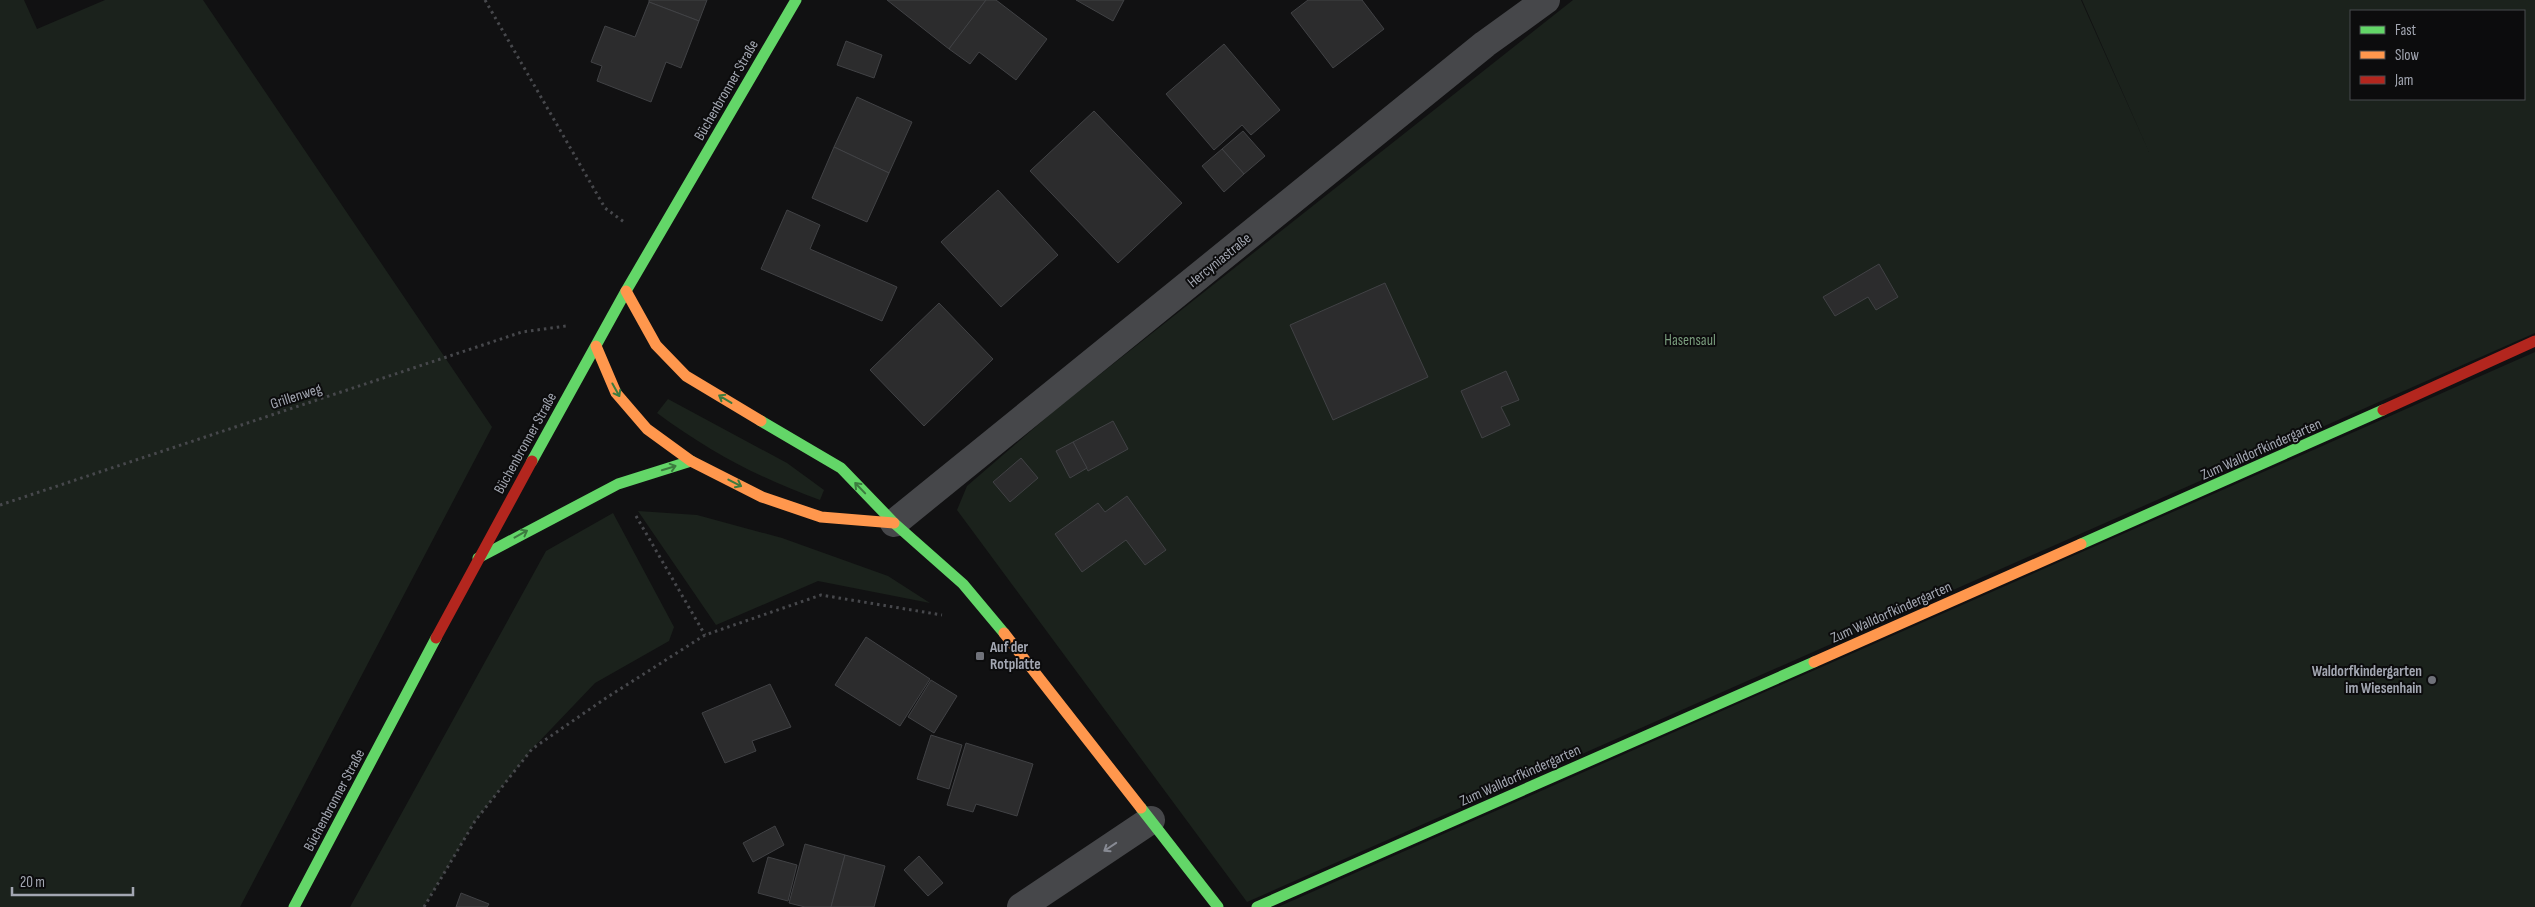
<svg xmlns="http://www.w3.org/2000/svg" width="2535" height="907" font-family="'Sofia Sans Condensed',sans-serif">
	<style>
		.green { fill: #1b221c; fill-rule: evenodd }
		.building { fill: #2c2c2d; stroke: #414245 }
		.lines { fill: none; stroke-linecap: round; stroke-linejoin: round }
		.path { stroke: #47484c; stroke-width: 3; stroke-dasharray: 2.5 4; stroke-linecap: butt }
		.street { stroke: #46474a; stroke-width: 28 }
		.fast { stroke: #63d668; stroke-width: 11 }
		.slow { stroke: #ff974d; stroke-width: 11 }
		.jam { stroke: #b3261e; stroke-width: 11 }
		.oneway { stroke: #3c7b3f }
		.oneway2 { stroke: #878a93 }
		.poi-dot { fill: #70727a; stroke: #0c0c0d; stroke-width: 2 }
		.labels { text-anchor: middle; stroke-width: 4; stroke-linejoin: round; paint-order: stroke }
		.street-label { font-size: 15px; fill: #a3a7b2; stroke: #0c0c0d }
		.park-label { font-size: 15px; fill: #7a9d7d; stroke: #0c0c0d }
		.poi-label { font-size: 15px; font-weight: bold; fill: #a3a7b2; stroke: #0c0c0d; text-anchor: start }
	</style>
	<rect width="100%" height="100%" fill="#111112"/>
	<g class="green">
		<polygon points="0,0 24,0 37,29 105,0 203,0 492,427 240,907 0,907"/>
		<path d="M1573 0H2081L2149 152 2082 0H2535V333L1247 902 957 510 967 486 1055 410ZM2351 11H2524V99H2351Z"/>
		<polygon points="2535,352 2535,907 1278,907"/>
		<path d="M668 399 787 463 824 490 820 500C757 477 710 452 657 413Z"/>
		<polygon points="638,511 697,515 782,538 888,576 930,603 818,581 716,625"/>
		<polygon points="613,513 674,627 669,641 595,683 532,749 475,821 424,907 350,907 546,551"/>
	</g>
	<g class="building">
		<polygon points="649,0 707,0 699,21 649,2"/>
		<polygon points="887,0 986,0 949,49"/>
		<polygon points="986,0 996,0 1047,39 1016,80 979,52 970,64 949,49"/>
		<polygon points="1076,0 1124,0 1113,21"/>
		<polygon points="1308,0 1362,0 1384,29 1333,68 1291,13"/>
		<polygon points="649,2 699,21 681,68 666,62 651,102 597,81 602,66 591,62 605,26 635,37"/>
		<polygon points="846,41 882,55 874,78 837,65"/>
		<polygon points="1224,44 1280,110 1251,135 1242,125 1214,150 1166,94"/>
		<polygon points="857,97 912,122 889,173 834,147"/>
		<polygon points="1094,111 1182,203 1118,263 1030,171"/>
		<polygon points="1243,131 1265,156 1244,174 1222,149"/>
		<polygon points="834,147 889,173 867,222 812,198"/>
		<polygon points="1222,149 1244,174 1224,192 1202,166"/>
		<polygon points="998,190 1058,255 1001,307 941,242"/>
		<polygon points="787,210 820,225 810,249 897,287 882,321 761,269"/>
		<polygon points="1879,264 1898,297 1876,310 1868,297 1835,316 1823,297"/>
		<polygon points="1385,283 1428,377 1333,420 1290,325"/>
		<polygon points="939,303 993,359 924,426 870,370"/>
		<polygon points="1506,371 1519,400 1501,407 1510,425 1482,438 1461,391"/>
		<polygon points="1113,421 1128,449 1088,471 1073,442"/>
		<polygon points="1073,442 1087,468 1070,478 1056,451"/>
		<polygon points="1021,458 1038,478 1010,502 993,482"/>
		<polygon points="1127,496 1166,550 1145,565 1126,540 1082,572 1055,534 1098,503 1105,512"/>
		<polygon points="866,637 930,679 900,726 835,685"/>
		<polygon points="931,680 957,696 934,733 908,717"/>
		<polygon points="770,684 791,727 752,741 756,751 725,763 702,713"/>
		<polygon points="931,735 962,745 949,789 917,779"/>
		<polygon points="966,743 1033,764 1017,816 976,804 973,812 947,805"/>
		<polygon points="775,826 784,845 753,862 743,843"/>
		<polygon points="805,844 845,855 831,907 805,907 789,903"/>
		<polygon points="845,855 885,866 874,907 831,907"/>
		<polygon points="919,856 943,883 928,896 904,870"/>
		<polygon points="768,857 797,865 788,901 758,893"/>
		<polygon points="461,893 489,904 487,907 456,907"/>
	</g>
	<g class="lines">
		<g class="path">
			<polyline points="485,0 605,208 624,222"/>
			<polyline points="0,505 522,332 566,326"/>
			<polyline points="636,516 705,635"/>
			<polyline points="424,907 475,821 532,749 606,698 705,635 821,595 942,615"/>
		</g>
		<g class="street">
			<polyline points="894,523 1485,44 1546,0"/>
			<polyline points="1021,907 1151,820"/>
		</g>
		<g class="fast">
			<polyline points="761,421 841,468 894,523 963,584 1004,633"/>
			<polyline points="532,461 626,291 796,0"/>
			<polyline points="2081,544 2383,410"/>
			<polyline points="478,558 618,484 691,461"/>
			<polyline points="1141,808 1218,907"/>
			<polyline points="294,907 436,638"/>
			<polyline points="1257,907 1814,662"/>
		</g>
		<g class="slow">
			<polyline points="626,291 656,345 686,376 761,421"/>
			<polyline points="596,346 616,393 647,429 691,461 762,497 821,517 894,523"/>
			<polyline points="1004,633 1141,808"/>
			<polyline points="1814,662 2081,544"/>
		</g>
		<g class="jam">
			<polyline points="2383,410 2535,341"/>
			<polyline points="436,638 532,461"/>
		</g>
	</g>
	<defs><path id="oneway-shaft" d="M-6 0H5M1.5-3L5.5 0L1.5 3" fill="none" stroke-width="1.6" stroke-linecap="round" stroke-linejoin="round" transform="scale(1.25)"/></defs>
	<g class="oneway">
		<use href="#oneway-shaft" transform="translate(616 390) rotate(61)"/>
		<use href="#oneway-shaft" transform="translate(725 399) rotate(-149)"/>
		<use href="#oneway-shaft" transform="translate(669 468) rotate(-17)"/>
		<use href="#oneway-shaft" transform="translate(735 483) rotate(27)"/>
		<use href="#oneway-shaft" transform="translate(860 488) rotate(-134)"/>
		<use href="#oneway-shaft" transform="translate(521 534) rotate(-29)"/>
	</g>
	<use class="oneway2" href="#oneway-shaft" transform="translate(1110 847) rotate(146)"/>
	<g class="poi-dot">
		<rect x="975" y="651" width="10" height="10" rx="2.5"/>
		<circle cx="2432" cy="680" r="5"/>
	</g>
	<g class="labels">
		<g class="street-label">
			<text transform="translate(726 90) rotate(-60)" y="5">Büchenbronner Straße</text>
			<text transform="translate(1219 260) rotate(-39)" y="5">Hercyniastraße</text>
			<text transform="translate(296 396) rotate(-18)" y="5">Grillenweg</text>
			<text transform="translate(525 443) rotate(-61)" y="5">Büchenbronner Straße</text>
			<text transform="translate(2261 449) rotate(-24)" y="5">Zum Walldorfkindergarten</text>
			<text transform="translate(1891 612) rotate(-24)" y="5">Zum Walldorfkindergarten</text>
			<text transform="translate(1520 775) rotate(-24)" y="5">Zum Walldorfkindergarten</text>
			<text transform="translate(334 800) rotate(-62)" y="5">Büchenbronner Straße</text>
		</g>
		<g class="park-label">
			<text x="1690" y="345">Hasensaul</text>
		</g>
		<g class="poi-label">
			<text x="990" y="652">Auf der<tspan x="990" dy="17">Rotplatte</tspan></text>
			<text x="2422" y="676" text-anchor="end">Waldorfkindergarten<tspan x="2422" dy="17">im Wiesenhain</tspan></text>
		</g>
	</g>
	<rect x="2350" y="10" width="175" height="90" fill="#0c0c0d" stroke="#484a4f"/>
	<rect x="2360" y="26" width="25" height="8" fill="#63d668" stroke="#484a4f"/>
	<text x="2395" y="35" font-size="15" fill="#a3a7b2">Fast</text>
	<rect x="2360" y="51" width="25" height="8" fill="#ff974d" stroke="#484a4f"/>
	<text x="2395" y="60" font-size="15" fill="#a3a7b2">Slow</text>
	<rect x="2360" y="76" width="25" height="8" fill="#b3261e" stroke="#484a4f"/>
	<text x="2395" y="85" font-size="15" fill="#a3a7b2">Jam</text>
	<path d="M12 887v8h121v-8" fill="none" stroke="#a3a7b2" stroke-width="2.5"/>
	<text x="20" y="887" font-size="15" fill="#a3a7b2" stroke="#0c0c0d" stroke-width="4" paint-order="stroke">20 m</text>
</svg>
